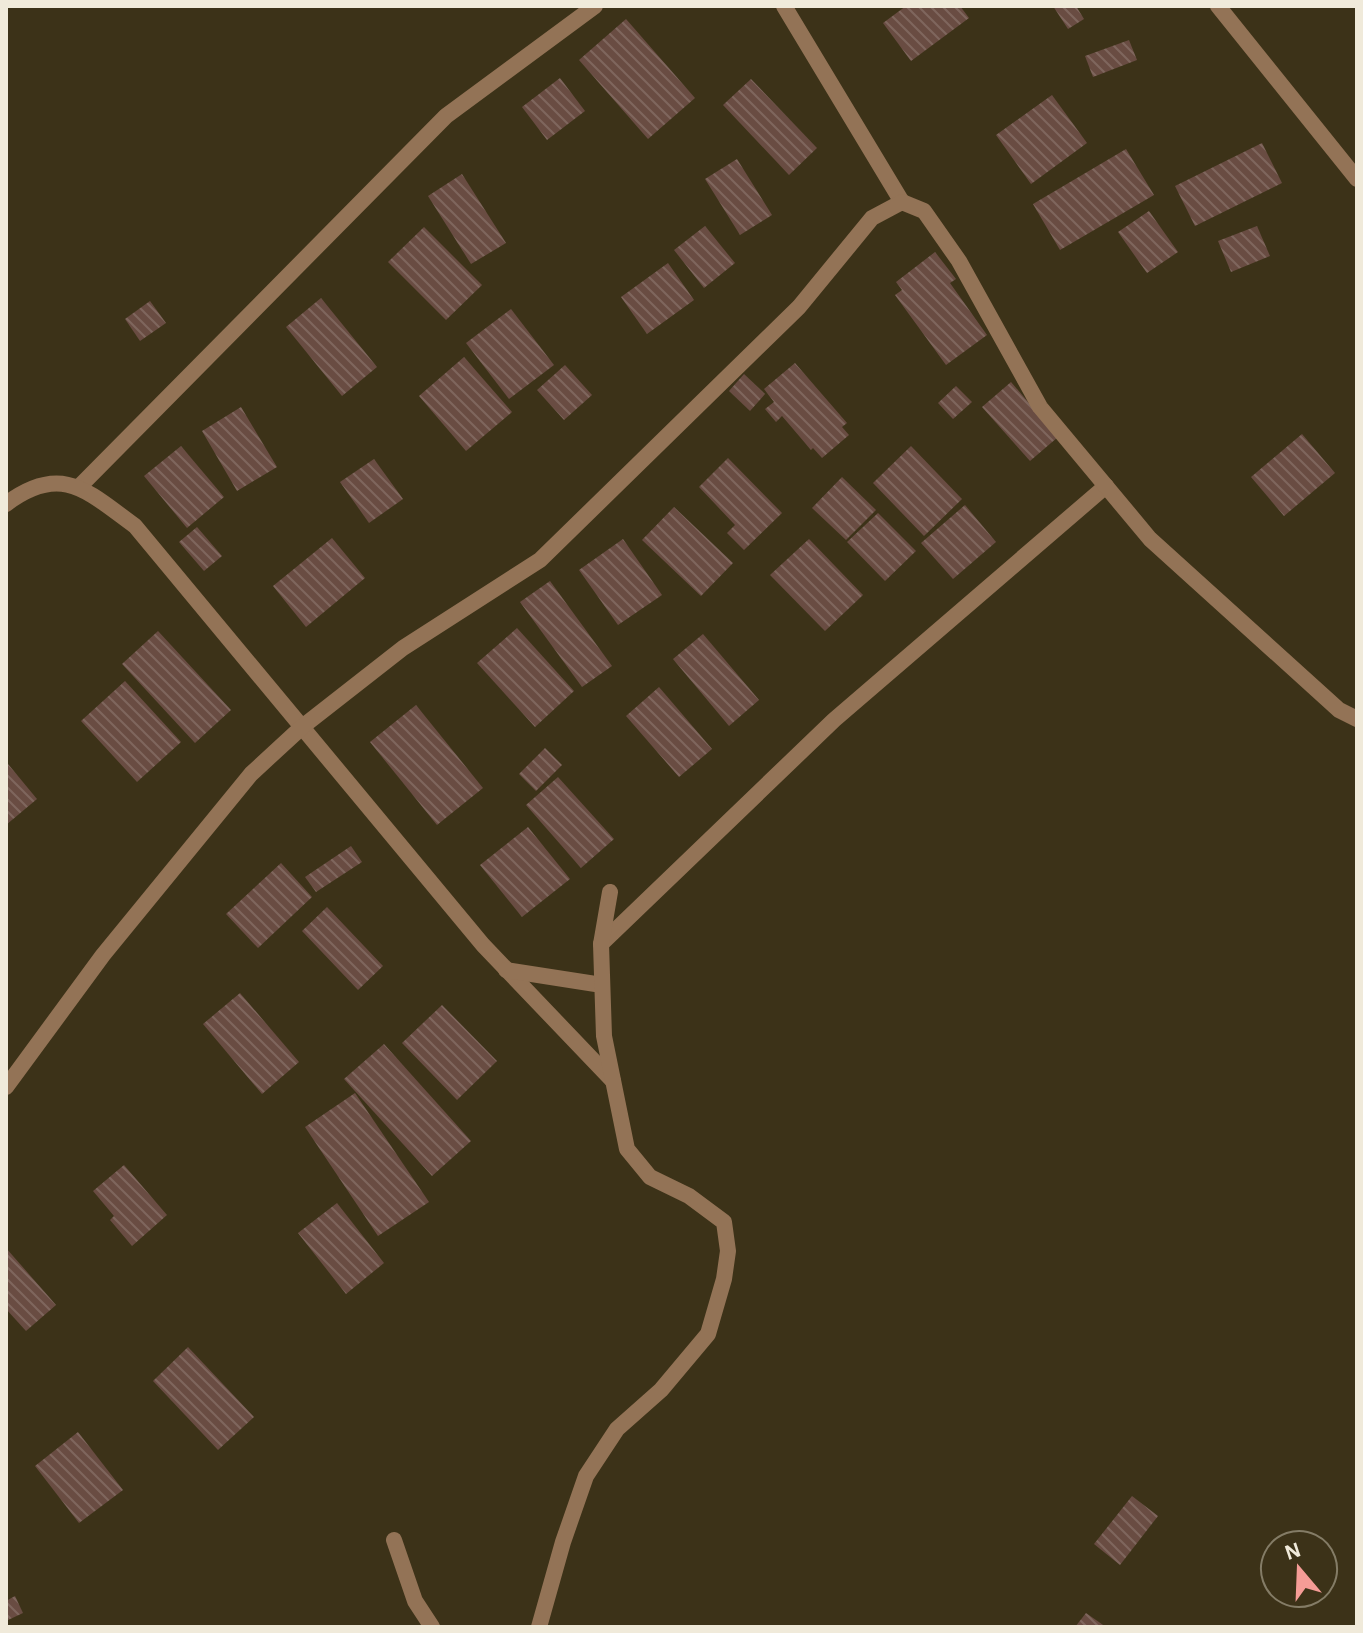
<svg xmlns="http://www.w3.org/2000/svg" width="1363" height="1633" font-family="'Alegreya Sans',sans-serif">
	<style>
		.building { fill: url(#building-back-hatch) }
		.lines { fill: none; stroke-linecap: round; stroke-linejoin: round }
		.street { stroke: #937356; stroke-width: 16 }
	</style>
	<defs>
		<pattern id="building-back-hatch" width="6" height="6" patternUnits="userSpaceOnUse" patternTransform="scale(2)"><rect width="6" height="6" fill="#694c42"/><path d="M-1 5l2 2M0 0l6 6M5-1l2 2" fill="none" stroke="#7f665d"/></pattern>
	</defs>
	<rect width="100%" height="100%" fill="#3c3218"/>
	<g class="building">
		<polygon points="906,6 960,6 969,18 911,61 883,23"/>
		<polygon points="1053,6 1076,6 1084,19 1068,29"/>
		<polygon points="626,19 695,98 648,139 579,60"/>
		<polygon points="1129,40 1137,60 1093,77 1085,56"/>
		<polygon points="560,78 585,111 547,140 522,107"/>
		<polygon points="751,79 817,148 789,175 723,105"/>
		<polygon points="1052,95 1087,143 1031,184 996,135"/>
		<polygon points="1262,143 1282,183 1195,226 1175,186"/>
		<polygon points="1126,149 1154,195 1060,250 1033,204"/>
		<polygon points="737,159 772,215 740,235 705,179"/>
		<polygon points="462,174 506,243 471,264 428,196"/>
		<polygon points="1149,211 1178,252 1147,273 1118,232"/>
		<polygon points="705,226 735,263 704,288 674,250"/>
		<polygon points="1257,226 1270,256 1231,272 1218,241"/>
		<polygon points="424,227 482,285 446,320 388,262"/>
		<polygon points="935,252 956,279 950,283 987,335 946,365 895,295 902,290 896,282"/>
		<polygon points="668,263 694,300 647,334 621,297"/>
		<polygon points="321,298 377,367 342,396 286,327"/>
		<polygon points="150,301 166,323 140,341 125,319"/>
		<polygon points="511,309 554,365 509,399 466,343"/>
		<polygon points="464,357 512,412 466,451 419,396"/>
		<polygon points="795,363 847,423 842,427 849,435 822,458 813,448 811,450 782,416 776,422 765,409 774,402 764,389"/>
		<polygon points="565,365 592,395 564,420 537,390"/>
		<polygon points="744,374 765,394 750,411 729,391"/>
		<polygon points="1011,382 1058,437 1030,461 982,407"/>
		<polygon points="956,386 972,402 953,419 938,403"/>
		<polygon points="241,407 277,467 237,491 202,431"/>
		<polygon points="1302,434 1335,473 1284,516 1251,477"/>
		<polygon points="181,446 224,497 187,528 144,476"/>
		<polygon points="911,446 962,499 924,536 873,483"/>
		<polygon points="728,458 782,513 744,550 727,533 735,525 699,487"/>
		<polygon points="374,459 403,499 369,523 340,482"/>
		<polygon points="842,477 876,510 846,540 812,508"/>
		<polygon points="965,505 996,542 953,579 921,543"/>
		<polygon points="674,507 733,563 701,596 642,540"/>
		<polygon points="878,513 916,551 885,581 847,542"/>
		<polygon points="197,527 222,556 204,571 179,542"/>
		<polygon points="332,538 365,578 306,627 273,586"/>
		<polygon points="623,539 662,595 618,625 579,570"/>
		<polygon points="809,539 863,595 825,631 770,575"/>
		<polygon points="550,581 612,666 582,687 520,602"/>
		<polygon points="517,628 574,691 535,727 477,663"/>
		<polygon points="158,631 231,710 195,743 122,664"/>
		<polygon points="703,634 759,700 729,726 673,659"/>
		<polygon points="125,681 181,742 137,782 81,721"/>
		<polygon points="659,687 712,749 679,777 626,716"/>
		<polygon points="416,705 483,788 437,825 370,742"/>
		<polygon points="545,748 562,765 536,791 519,774"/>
		<polygon points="8,764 37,799 6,825 6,765"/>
		<polygon points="558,777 614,839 581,868 526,805"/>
		<polygon points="528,827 570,879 522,917 480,865"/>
		<polygon points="351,846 362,862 316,892 305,877"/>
		<polygon points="281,863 312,897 258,948 226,914"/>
		<polygon points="327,907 383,966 358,990 302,931"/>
		<polygon points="240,993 299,1062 262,1094 203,1024"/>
		<polygon points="442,1005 497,1061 457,1100 402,1043"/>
		<polygon points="384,1044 471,1141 432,1176 344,1079"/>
		<polygon points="355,1093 429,1202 378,1236 305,1127"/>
		<polygon points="124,1165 167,1215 132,1246 110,1220 114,1216 93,1191"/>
		<polygon points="337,1203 384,1263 346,1294 298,1233"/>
		<polygon points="6,1248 56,1305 26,1331 6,1309"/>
		<polygon points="188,1347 254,1417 218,1450 153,1381"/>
		<polygon points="78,1432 123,1490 79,1523 35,1466"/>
		<polygon points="1132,1496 1158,1516 1120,1565 1094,1544"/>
		<polygon points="15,1596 23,1613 6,1621 6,1601"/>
		<polygon points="1086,1613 1106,1627 1075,1627"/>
	</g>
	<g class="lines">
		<g class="street">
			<polyline points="784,6 902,202"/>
			<polyline points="1218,6 1357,179"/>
			<polyline points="80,486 446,116 595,6"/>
			<path d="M6 504C62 462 88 492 135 526L483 945 613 1081"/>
			<polyline points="601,944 834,720 1106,486"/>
			<polyline points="506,970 602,985"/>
			<polyline points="6,1087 103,955 251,774 302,727 403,648 540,560 799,307 872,218 902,202 924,211 959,261 1040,407 1150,539 1339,710 1357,719"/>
			<polyline points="394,1540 415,1601 432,1627"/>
			<polyline points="539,1627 563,1542 586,1476 617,1429 661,1390 708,1334 724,1279 728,1251 724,1222 689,1196 650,1177 627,1149 604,1036 601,944 610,892"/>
		</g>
	</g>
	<rect width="1363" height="1633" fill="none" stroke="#f0eada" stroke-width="16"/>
	<g transform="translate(1299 1569) rotate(341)"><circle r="38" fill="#3c3218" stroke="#847c66" stroke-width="2"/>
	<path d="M0-6L14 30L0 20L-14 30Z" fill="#f59c96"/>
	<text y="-12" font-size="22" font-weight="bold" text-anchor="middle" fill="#f0eada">N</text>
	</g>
</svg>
